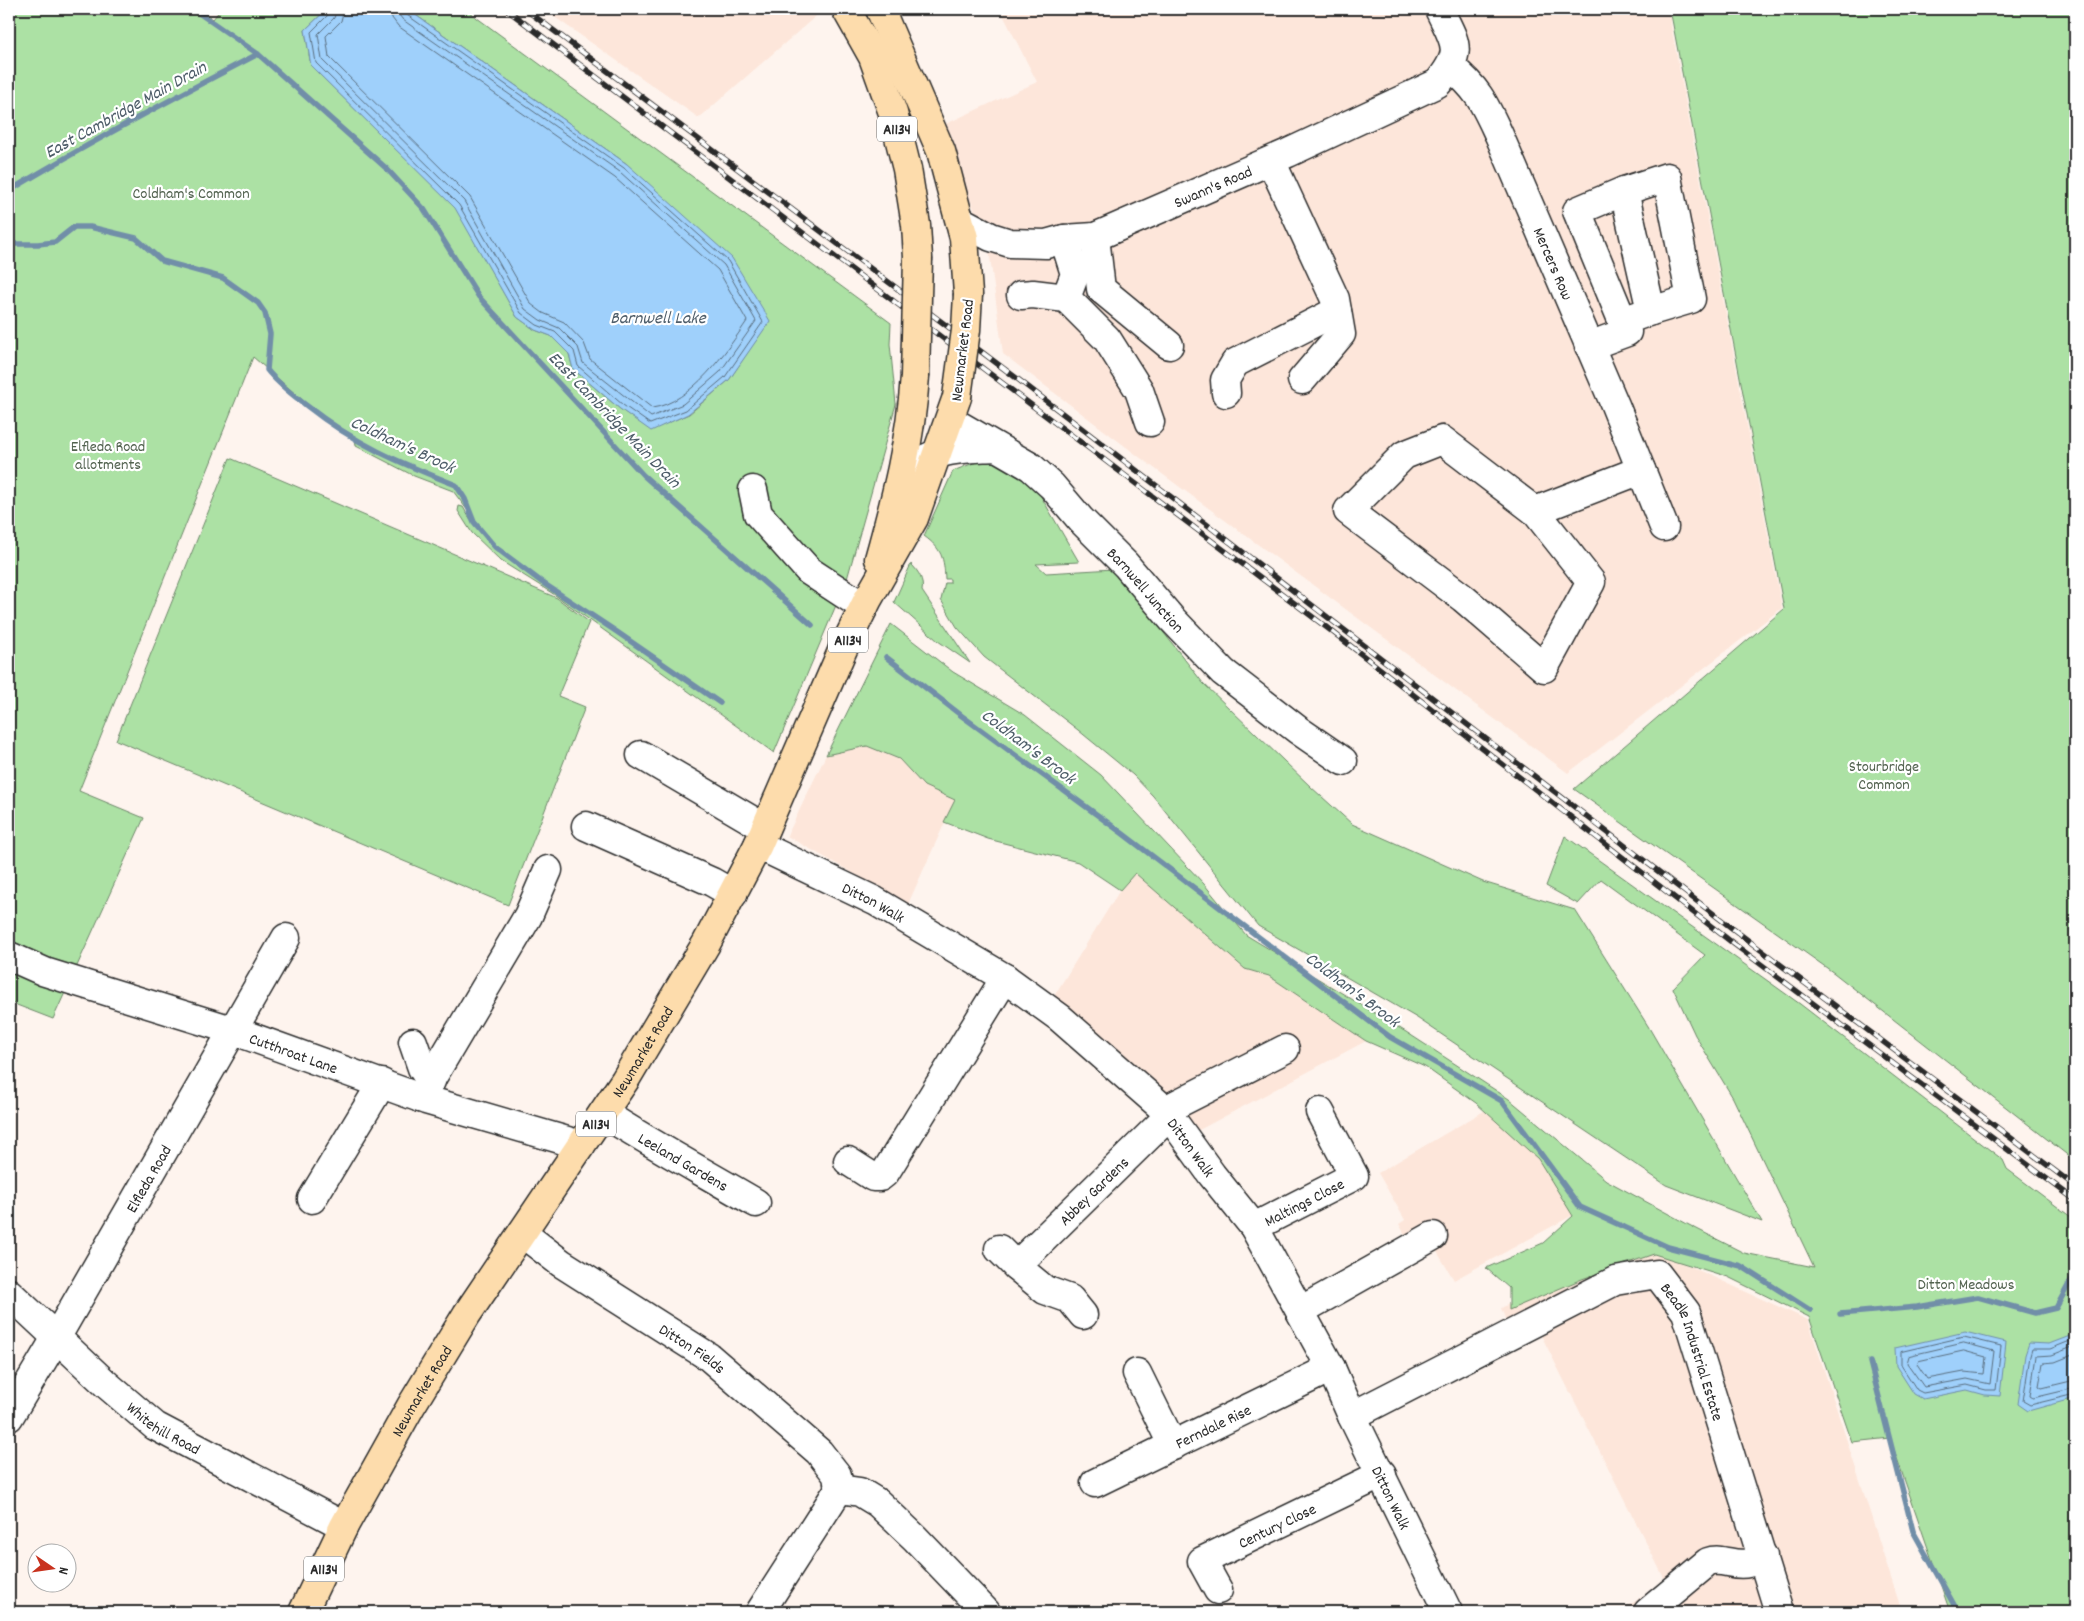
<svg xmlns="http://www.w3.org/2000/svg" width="2084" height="1621" font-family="Dekko,sans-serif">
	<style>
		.built { fill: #fde6da }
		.green { fill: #ace1a4; stroke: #6c8668 }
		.water { fill: #9fd0fb; stroke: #718ea8 }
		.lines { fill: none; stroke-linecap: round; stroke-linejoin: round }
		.shore { stroke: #596d7e; stroke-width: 1 }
		.stream { stroke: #718ea8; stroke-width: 5.5 }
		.minor-casing { stroke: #2b2b2b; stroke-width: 31 }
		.major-casing { stroke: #2b2b2b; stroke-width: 31 }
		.minor { stroke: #fff; stroke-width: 28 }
		.major { stroke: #fddcac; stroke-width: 28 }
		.rail-casing { stroke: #2b2b2b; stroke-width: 5.5 }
		.rail { stroke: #fff; stroke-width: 4; stroke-dasharray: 11; stroke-linecap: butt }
		.major-bridge-casing { stroke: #2b2b2b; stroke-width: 31; stroke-linecap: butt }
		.major-bridge { stroke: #fddcac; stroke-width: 28 }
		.labels { text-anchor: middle; stroke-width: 4.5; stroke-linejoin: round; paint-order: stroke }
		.shield { fill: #fff; stroke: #6b6b6b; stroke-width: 1 }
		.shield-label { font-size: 15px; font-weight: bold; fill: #2b2b2b }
		.street-label { font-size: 16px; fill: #2b2b2b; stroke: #fff }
		.park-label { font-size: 16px; fill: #52624f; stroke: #fff }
		.water-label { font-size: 18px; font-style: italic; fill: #4e5d69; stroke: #fff }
	</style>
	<rect width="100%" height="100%" fill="#fef4ee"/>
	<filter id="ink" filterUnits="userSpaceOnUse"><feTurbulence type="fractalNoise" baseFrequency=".02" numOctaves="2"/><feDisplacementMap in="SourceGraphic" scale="10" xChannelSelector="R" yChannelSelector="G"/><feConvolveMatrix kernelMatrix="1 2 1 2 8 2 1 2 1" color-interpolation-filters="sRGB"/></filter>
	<g filter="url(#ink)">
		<g class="built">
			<polygon points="543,9 824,9 699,118"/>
			<polygon points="1000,9 1668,9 1782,608 1568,773 1150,465 1003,354 988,242 939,127 1037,82"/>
			<polygon points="867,746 899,759 924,786 955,800 908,904 787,836 826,755"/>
			<polygon points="1135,873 1245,969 1269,976 1366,1041 1199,1130 1153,1082 1054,996 1120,890"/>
			<polygon points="1510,1108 1575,1214 1454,1280 1436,1250 1410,1243 1399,1224 1405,1220 1378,1173 1484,1111"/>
			<polygon points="1634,1241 1808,1320 1902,1612 1620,1612 1665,1580 1541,1335 1516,1347 1501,1308"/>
		</g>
		<g class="green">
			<path d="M9 9H199L213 19 221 9H327L305 30 311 66 456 208 517 317 535 330 551 336 569 354 573 369 620 409 651 430 689 414 729 380 769 321 627 164 407 9H465L891 323 890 344 896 404 847 579 774 753 555 595 501 561 472 533 458 511 459 506 463 507C481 539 503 555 531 576 545 586 559 597 573 605L495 547 453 491 414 476 356 446 355 438 335 428 253 357 79 791 144 818 53 1019 9 1002Z"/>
			<polygon points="1670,9 2075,9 2075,1161 1834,973 1574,789 1784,609"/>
			<polygon points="230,458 557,598 589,622 558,696 585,707 508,905 116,740"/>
			<path d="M979 461 1000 463 1032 481 1079 562 1036 564 1046 573 1114 569 1203 683 1311 787 1352 824 1483 882 1575 910 1648 1026 1762 1222 1666 1185 1417 1018 1258 926 1153 796 1133 775 1078 730 984 657 957 627 941 600 945 583H950V579H945C944 558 942 549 924 536L953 471Z"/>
			<path d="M911 564C919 572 924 580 922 591L970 663 938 641 894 602Z"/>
			<polygon points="891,624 953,672 1025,715 1101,775 1204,884 1246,935 1406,1032 1509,1099 1606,1180 1689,1225 1744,1253 1814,1267 1733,1098 1695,1035 1673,988 1705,955 1601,879 1578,904 1546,886 1565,836 1800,1004 2003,1160 2007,1169 2075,1220 2075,1612 1950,1612 1890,1438 1852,1442 1809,1317 1728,1277 1654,1254 1582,1279 1509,1310 1509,1288 1486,1268 1543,1243 1573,1216 1538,1159 1476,1103 1425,1067 1366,1041 1269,976 1245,969 1135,873 1120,890 1078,862 988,839 944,822 955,800 924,786 899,759 867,746 826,755"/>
		</g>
		<g class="water">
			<polygon points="327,9 407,9 627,164 732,258 770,321 729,380 688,414 651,431 620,409 573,369 569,354 551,336 535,330 517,317 455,208 311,66 305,30"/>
			<polygon points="1965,1332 2006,1342 2000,1396 1985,1395 1967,1390 1923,1399 1914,1394 1896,1366 1895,1348"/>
			<polygon points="2075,1334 2075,1398 2028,1411 2018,1404 2025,1355 2029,1343 2049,1344"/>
		</g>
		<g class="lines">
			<g class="shore">
				<polyline points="330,9 329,14 311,32 316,63 459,205 521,313 537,325 555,332 574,351 578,366 623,405 650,424 686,410 725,377 763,322 728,261 624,168 407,15 404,9"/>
				<polyline points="337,9 334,18 318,34 322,60 464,201 525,309 540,320 559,328 578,347 583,363 651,417 683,404 720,372 756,321 724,265 620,172 403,20 399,15 398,9"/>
				<path d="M344 9 341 21 326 36 329 57 470 197 531 304 543 313 564 322 584 343 590 359 652 408C691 403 727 351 747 321L718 270 615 178 398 26 392 18 391 9"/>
				<polygon points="1964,1337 2001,1346 1996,1390 1986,1390 1967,1385 1923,1393 1917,1390 1901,1365 1901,1352"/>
				<polyline points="2075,1339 2050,1349 2032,1349 2030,1356 2023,1401 2030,1405 2075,1394"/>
				<polygon points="1964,1343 1994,1351 1990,1384 1967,1379 1924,1387 1907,1363 1909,1356"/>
				<polyline points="2075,1346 2052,1355 2036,1356 2030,1396 2033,1398 2075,1388"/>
				<polygon points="1964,1351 1986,1357 1984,1374 1964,1372 1927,1379 1917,1364 1919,1361"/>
				<polyline points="2075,1354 2055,1362 2043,1363 2039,1386 2042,1388 2075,1380"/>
			</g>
			<g class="stream">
				<polyline points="193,9 258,54 387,169 424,209 479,297 643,475 812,625"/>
				<path d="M9 191C90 142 173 98 258 54"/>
				<path d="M9 244H38L55 242 74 227H90L136 238 162 261 223 278 258 303 265 313 270 334 267 370C279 385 293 395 307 406 355 444 400 463 456 485L465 499 474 522 495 547 543 583 617 632 720 703"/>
				<polyline points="886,657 962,716 1122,833 1390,1037 1502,1101 1580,1207 1668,1247 1741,1266 1810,1310"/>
				<polyline points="1840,1314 1917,1307 1978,1297 2035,1313 2056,1308 2075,1273"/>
				<polyline points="1870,1362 1913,1531 1958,1612"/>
			</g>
			<g class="minor-casing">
				<g id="minor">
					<path id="s1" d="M1451 67C1479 90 1484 103 1499 135L1615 405 1664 527"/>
					<polyline points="1271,161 1335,299 1341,334 1302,380"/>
					<polyline points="1624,191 1651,311 1634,317"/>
					<path id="s2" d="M961 221 991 237 1010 243 1046 244 1064 239 1095 237 1288 153 1438 83C1465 50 1455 43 1439 9"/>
					<polyline points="1095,237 1101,289 1169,345"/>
					<polyline points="1021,295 1033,294 1066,298 1075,274 1064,239"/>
					<polyline points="1066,298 1107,339 1139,390 1150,422"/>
					<polyline points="1589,346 1627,332 1577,211 1624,191 1667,177 1691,299 1651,311"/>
					<polyline points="1226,393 1225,380 1235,363 1337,311"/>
					<path id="s3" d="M950 420 1031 467 1052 486 1081 520 1126 565 1171 618 1223 672 1298 730 1343 761"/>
					<polyline points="753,490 758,514 809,571 864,607"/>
					<path d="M897 493C901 486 904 478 909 472 928 448 966 449 994 447"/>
					<polyline points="1535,511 1591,582 1544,668 1463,598 1348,511 1404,455 1442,440 1535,511 1641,470"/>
					<polyline points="641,755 765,828"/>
					<polyline points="586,826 712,882 733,894"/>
					<path id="s4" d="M758 845 875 901 1005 978 1060 1018 1165 1110 1212 1175 1254 1227 1331 1368 1352 1416 1448 1612"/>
					<path id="s5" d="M9 956 45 972 232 1030 426 1100 581 1145"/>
					<polyline points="413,1042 422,1068 431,1081"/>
					<polyline points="420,1098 528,916 548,870"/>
					<polyline points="1165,1110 1285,1049"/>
					<path id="s6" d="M603 1113C653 1145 705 1173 756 1203"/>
					<polyline points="848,1161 873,1177 880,1177 885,1173 1005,978"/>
					<polyline points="312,1199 382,1083"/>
					<path id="s7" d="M1254 1227 1354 1176 1320 1112"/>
					<path id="s8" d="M522 1233 561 1263 709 1357 819 1452 837 1475 839 1489 760 1612"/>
					<polyline points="999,1249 1016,1266 1045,1290 1070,1299 1083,1315"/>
					<path id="s9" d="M1016 1266 1169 1116"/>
					<path id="s10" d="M9 1293 106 1384 155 1426 344 1526"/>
					<polyline points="1300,1311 1433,1236"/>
					<polyline points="1137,1373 1173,1446"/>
					<path id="s11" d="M1352 1416 1615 1281 1657 1274 1686 1312 1779 1612"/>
					<path id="s12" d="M9 1417 56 1338 286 938"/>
					<path id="s13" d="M1095 1483 1331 1368"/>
					<polyline points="839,1489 860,1492 878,1503 915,1538 986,1612"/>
					<path id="s14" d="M1218 1590 1202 1561 1382 1474"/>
					<path d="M1648 1612 1708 1562C1722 1557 1734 1567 1748 1563 1753 1562 1758 1558 1763 1556"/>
				</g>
			</g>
			<g class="major-casing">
				<g id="major">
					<polyline points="846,9 873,57 893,113 907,169 916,225 918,258"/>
					<polyline points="880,9 941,151 964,238 968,294"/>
					<path d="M879 559C896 498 911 439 915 376"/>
					<path id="s15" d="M303 1612 344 1526 411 1406 467 1314 625 1080 706 944 758 845 843 649 868 599 914 518 957 397"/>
				</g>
			</g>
			<use href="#minor" class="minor"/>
			<use href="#major" class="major"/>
			<g class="rail-casing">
				<g id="rail">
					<polyline points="506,9 1334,633 1734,944 2075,1200"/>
					<polyline points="525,9 1019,380 1741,935 2075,1186"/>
				</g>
			</g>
			<use href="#rail" class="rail"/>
			<g class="major-bridge-casing">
				<g id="major-bridge">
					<polyline points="915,376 918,258"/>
					<polyline points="957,397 966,330 968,294"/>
				</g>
			</g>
			<use href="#major-bridge" class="major-bridge"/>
		</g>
	</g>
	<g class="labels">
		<g class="shield">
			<rect x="877" y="116.5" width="40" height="25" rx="4"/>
			<rect x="828" y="627.5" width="40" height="25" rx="4"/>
			<rect x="576" y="1111.5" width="40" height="25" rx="4"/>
			<rect x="304" y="1556.5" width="40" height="25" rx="4"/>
		</g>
		<g class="shield-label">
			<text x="897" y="134">A1134</text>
			<text x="848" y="645">A1134</text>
			<text x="596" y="1129">A1134</text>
			<text x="324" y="1574">A1134</text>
		</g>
		<g class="street-label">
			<text dy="6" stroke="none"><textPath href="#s2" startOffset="268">Swann's Road</textPath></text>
			<text dy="6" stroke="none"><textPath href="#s1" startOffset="224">Mercers Row</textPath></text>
			<text transform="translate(961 350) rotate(-83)" y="6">Newmarket Road</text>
			<text dy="6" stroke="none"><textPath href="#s3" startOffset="262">Barnwell Junction</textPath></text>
			<text dy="6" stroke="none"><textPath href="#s4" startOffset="129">Ditton Walk</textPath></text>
			<text dy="6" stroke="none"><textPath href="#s15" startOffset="656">Newmarket Road</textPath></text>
			<text dy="6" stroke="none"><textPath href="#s5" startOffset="301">Cutthroat Lane</textPath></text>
			<text dy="6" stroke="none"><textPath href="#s4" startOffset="534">Ditton Walk</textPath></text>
			<text dy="6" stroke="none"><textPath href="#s6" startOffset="94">Leeland Gardens</textPath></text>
			<text dy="6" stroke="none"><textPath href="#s12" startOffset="276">Elfleda Road</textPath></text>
			<text dy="6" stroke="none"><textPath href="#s9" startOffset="108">Abbey Gardens</textPath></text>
			<text dy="6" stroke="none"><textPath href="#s7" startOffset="56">Maltings Close</textPath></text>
			<text dy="6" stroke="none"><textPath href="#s8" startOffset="206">Ditton Fields</textPath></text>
			<text dy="6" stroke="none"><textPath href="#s11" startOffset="425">Beadle Industrial Estate</textPath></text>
			<text dy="6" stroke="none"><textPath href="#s15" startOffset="251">Newmarket Road</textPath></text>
			<text dy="6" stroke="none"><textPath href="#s10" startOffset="206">Whitehill Road</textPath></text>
			<text dy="6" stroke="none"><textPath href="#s13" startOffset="131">Ferndale Rise</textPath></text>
			<text dy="6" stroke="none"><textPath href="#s4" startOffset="939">Ditton Walk</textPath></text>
			<text dy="6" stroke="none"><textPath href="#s14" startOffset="116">Century Close</textPath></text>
		</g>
		<g class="park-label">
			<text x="191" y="198">Coldham's Common</text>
			<text x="108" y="451">Elfleda Road<tspan x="108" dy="18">allotments</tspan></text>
			<text x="1884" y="771">Stourbridge<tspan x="1884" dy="18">Common</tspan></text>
			<text x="1966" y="1289">Ditton Meadows</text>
		</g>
		<g class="water-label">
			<text transform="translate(125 109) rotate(-29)" y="6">East Cambridge Main Drain</text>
			<text x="658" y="323">Barnwell Lake</text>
			<text transform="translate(615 419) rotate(46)" y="6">East Cambridge Main Drain</text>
			<text transform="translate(403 444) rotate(25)" y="6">Coldham's Brook</text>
			<text transform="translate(1029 746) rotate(37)" y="6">Coldham's Brook</text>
			<text transform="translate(1353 989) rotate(37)" y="6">Coldham's Brook</text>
		</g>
	</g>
	<rect width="2084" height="1621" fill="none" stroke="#fff" stroke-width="30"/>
	<rect x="15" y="15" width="2054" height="1591" fill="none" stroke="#2b2b2b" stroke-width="2" filter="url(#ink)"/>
	<g transform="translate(52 1568) rotate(103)"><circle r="24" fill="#ffffff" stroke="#aaaaaa"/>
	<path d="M0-4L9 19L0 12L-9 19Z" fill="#c8321e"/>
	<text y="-8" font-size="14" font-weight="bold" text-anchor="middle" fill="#2b2b2b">N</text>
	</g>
</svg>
